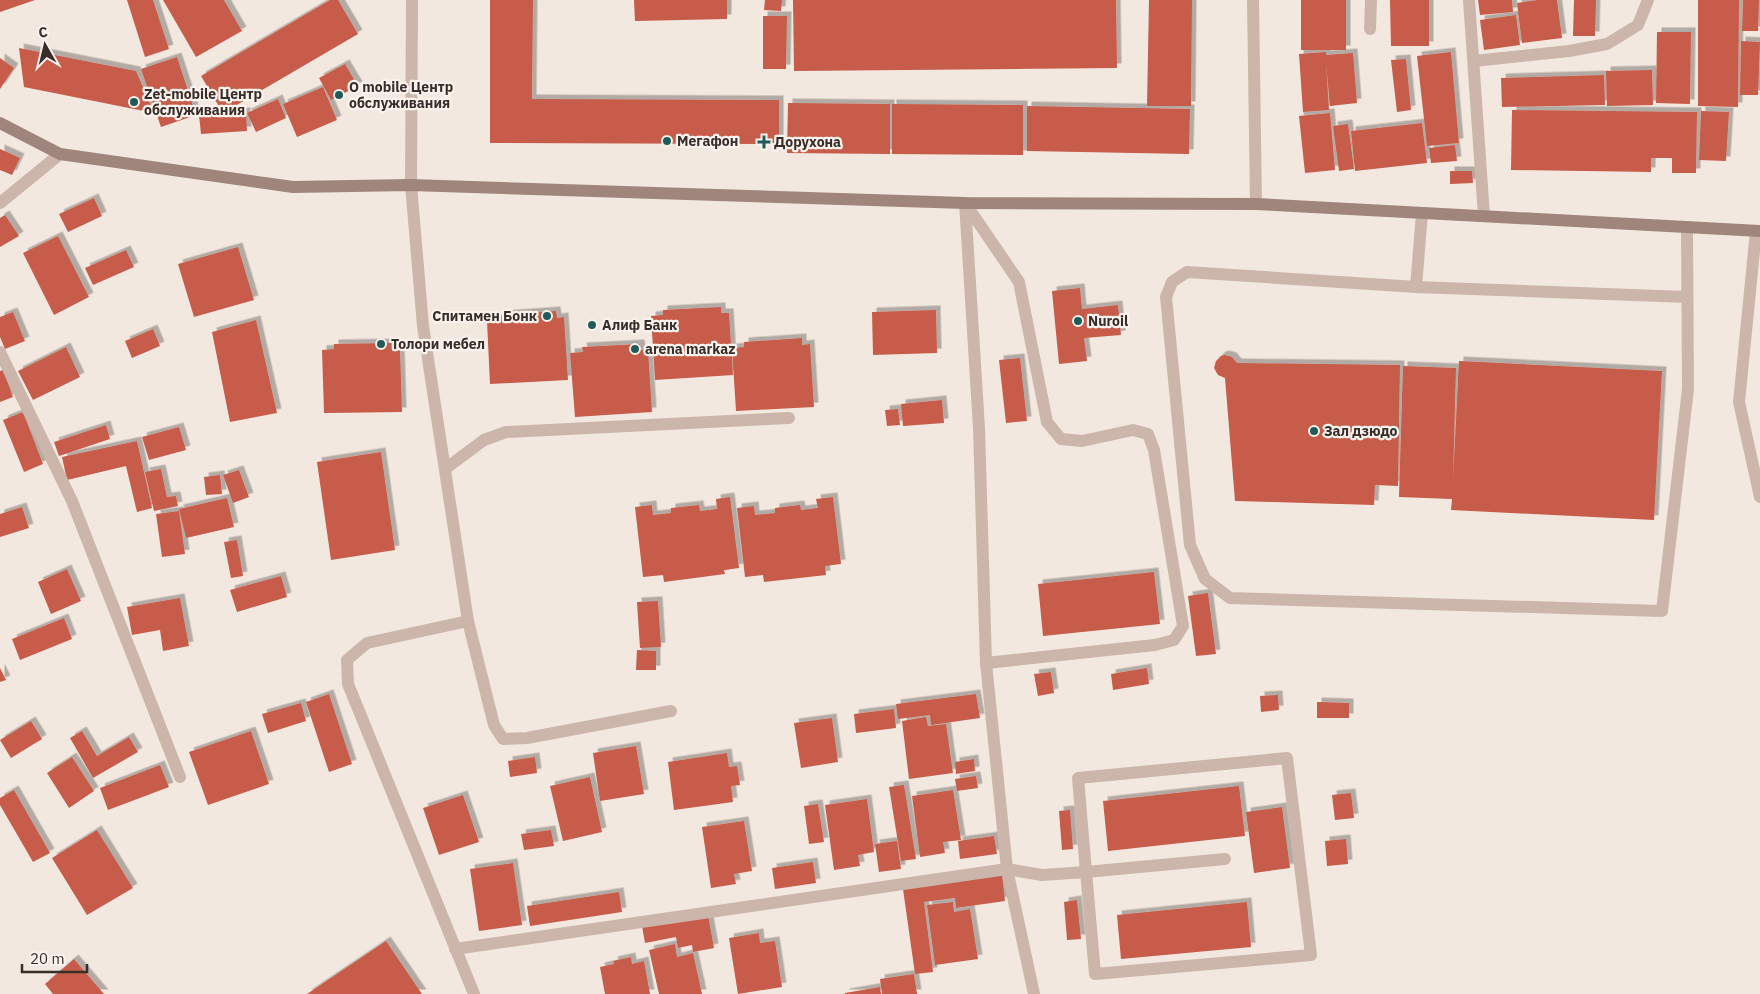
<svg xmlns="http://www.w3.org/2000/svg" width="1760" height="994" font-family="'IBM Plex Sans',sans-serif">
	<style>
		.building { fill: #c65b4a; filter: url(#shadow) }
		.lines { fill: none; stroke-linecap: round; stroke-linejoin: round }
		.minor { stroke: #ccb6ab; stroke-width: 12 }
		.secondary { stroke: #9f857c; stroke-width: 12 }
		.poi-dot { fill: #1f5b59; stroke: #faf2ec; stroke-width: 2 }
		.labels { text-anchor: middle; stroke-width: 4.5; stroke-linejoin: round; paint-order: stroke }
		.poi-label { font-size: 14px; font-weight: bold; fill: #392d2a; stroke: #faf2ec; text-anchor: start }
	</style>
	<defs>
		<filter id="shadow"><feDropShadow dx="4.5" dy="-4.5" stdDeviation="0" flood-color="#0004"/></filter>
	</defs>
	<rect width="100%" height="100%" fill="#f3e8df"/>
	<g class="building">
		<polygon points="0,0 35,0 0,12"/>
		<polygon points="127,0 153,0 169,49 145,57"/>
		<polygon points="163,0 224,0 242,31 196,57"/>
		<polygon points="330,0 338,0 358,34 223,113 201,76"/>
		<polygon points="490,0 533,0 532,99 779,100 779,144 490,143"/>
		<polygon points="634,0 727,0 727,19 635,21"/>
		<polygon points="765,0 782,0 781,11 764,10"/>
		<polygon points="793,0 1116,0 1117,68 794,71"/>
		<polygon points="1149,0 1192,0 1191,106 1147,106"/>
		<rect x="1301" y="0" width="45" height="50"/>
		<polygon points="1390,0 1429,0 1429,46 1391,46"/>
		<polygon points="1478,0 1512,0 1513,12 1480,15"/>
		<polygon points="1538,0 1557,0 1562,38 1522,43 1517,3"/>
		<polygon points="1574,0 1596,0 1595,36 1573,36"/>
		<polygon points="1698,0 1739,0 1738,107 1698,106"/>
		<polygon points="1743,0 1759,0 1758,31 1742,31"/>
		<polygon points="1516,15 1520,45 1484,50 1480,20"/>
		<polygon points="763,16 787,16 786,69 763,69"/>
		<polygon points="1657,32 1691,32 1690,104 1656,103"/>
		<polygon points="1741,41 1760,42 1758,95 1740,95"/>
		<polygon points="19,48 136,71 154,113 24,87"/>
		<polygon points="1326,52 1326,55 1353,53 1357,103 1330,106 1326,63 1329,110 1303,112 1299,54"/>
		<polygon points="1451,52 1459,143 1427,146 1417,56"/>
		<polygon points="177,57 196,115 161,127 141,69"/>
		<polygon points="0,58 14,68 0,89"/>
		<polygon points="1406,59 1411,110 1397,112 1391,60"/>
		<polygon points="345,64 358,86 331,100 319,78"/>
		<polygon points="1652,70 1653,105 1607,106 1606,71"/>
		<polygon points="1604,75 1605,105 1502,107 1501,78"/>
		<polygon points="323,87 337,120 297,137 283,104"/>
		<polygon points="278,99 286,118 256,132 247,113"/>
		<polygon points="788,103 890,104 890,154 787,153"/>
		<polygon points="892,104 1023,105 1023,155 892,154"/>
		<polygon points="1027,106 1190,109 1189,154 1027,151"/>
		<polygon points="1512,110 1697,112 1696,173 1672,173 1672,158 1651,158 1651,172 1511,170"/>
		<polygon points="1701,111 1729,112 1726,161 1699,160"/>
		<polygon points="246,112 247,131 201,134 199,115"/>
		<polygon points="1330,113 1335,170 1305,173 1299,116"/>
		<polygon points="1422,123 1427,163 1355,171 1351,131"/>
		<polygon points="1348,124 1354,169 1339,171 1333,126"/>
		<polygon points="1455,145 1457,161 1431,163 1429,148"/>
		<polygon points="0,149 20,158 12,175 0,170"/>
		<polygon points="1450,171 1472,171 1473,183 1450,184"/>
		<polygon points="94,198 102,216 68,232 59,214"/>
		<polygon points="5,215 19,236 0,247 0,218"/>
		<polygon points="58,236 89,297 54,315 23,253"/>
		<polygon points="238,247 254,300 194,317 178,264"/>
		<polygon points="126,250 134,267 93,285 85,268"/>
		<polygon points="1080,288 1082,309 1118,305 1121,335 1084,338 1087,361 1059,364 1052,291"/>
		<polygon points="721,307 721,313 729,313 733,375 655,380 651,316 663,315 663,310"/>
		<polygon points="936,310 937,353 873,355 872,312"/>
		<polygon points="556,311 557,318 564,317 568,380 490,384 487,321 499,320 498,315"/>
		<polygon points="13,312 25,341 5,349 0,337 0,317"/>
		<polygon points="256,320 277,413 230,422 212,332"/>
		<polygon points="153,329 160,346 132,358 125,341"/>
		<polygon points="802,338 802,345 810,344 814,407 736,411 732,348 744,347 744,342"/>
		<polygon points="392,343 392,349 400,349 402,412 324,413 322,350 334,349 334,344"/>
		<polygon points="640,344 641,350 648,350 652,412 575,417 570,353 583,352 582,347"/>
		<polygon points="66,347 80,377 33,400 18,371"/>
		<polygon points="1225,355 1232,357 1237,363 1400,365 1398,486 1375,485 1374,505 1235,501 1225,378 1218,375 1214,368 1216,361 1221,356"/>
		<polygon points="1020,358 1027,421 1006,423 999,360"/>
		<polygon points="1459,361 1662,371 1654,520 1451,510 1452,499 1399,497 1403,366 1456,368 1453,480"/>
		<polygon points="3,370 13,397 0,402 0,371"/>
		<polygon points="942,400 944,423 903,426 901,404"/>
		<polygon points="898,409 900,425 887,426 885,410"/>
		<polygon points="23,412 43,464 24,472 3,420"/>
		<polygon points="106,425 110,439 59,456 54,442"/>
		<polygon points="179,427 186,450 149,460 142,437"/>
		<polygon points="137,441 152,508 137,512 126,466 67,480 62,457"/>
		<polygon points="381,452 395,550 331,560 317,462"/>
		<polygon points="161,469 167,497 176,496 178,506 154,511 145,472"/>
		<polygon points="239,470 249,497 233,503 223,475"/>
		<polygon points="220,475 222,494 206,495 204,477"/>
		<polygon points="730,497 739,568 724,570 725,574 664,582 663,575 643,577 635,507 652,505 653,515 671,513 671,508 699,505 700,511 717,509 716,499"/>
		<polygon points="833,497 841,564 825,566 826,575 764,582 763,575 745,577 737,508 754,506 755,515 775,513 775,508 800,505 801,510 818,508 816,499"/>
		<polygon points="227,498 234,527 186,538 179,509"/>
		<polygon points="22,507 29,528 0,537 0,514"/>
		<polygon points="179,511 185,554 162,557 156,514"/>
		<polygon points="237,540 243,576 231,578 224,542"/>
		<polygon points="67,569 81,601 51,614 38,582"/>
		<polygon points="1154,572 1160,624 1043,636 1038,584"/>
		<polygon points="281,576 287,597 237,612 230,590"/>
		<polygon points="1208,593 1216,654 1196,656 1188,596"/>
		<polygon points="180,598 189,646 163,651 160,630 132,635 127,607"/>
		<polygon points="658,601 661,647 640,648 637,602"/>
		<polygon points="64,618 72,639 20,660 12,639"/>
		<polygon points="637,650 656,651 656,670 636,670"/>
		<polygon points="0,668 6,680 0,682"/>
		<polygon points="1147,668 1149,684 1113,690 1111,674"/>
		<polygon points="1051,672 1054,693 1038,696 1034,674"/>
		<polygon points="329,694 352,764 329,772 306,702"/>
		<polygon points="976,694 980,718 931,725 930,715 898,719 896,704"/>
		<polygon points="1278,695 1279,710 1261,712 1260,696"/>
		<polygon points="1317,702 1349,703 1349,718 1317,718"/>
		<polygon points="301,703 306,721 268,733 262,714"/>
		<polygon points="894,709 896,728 856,733 854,714"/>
		<polygon points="926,717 928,726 946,724 953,773 909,779 902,721"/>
		<polygon points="832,718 838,762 801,768 794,723"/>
		<polygon points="31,721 42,739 11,758 0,740"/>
		<polygon points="82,731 97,756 129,737 138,752 93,778 70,738"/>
		<polygon points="251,731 269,784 208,805 189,752"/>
		<polygon points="636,746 644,794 600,801 593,753"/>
		<polygon points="727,753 729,767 737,766 740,785 731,786 733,802 674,810 668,762"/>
		<polygon points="72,757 94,791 69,808 47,773"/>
		<polygon points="535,757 537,773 510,777 508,761"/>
		<polygon points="974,759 975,771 956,774 955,762"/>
		<polygon points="160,765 169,787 108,810 100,788"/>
		<polygon points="976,776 978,788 957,791 955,779"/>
		<polygon points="590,777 602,832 563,841 550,786"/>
		<polygon points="904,785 916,859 901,861 889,787"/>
		<polygon points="1239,786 1245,836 1108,851 1103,801"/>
		<polygon points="14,790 50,853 33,862 0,805 0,798"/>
		<polygon points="953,790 961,840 943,842 945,853 920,857 912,796"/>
		<polygon points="1351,793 1354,818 1335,820 1332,795"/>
		<polygon points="463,795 479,842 439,855 423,808"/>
		<polygon points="867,799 874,852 858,855 860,866 834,870 825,805"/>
		<polygon points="818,804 824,842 809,844 804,806"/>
		<polygon points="1282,807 1290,868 1254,873 1246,812"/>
		<polygon points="1070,810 1073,849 1062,850 1059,811"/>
		<polygon points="744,821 752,871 734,874 736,884 711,888 702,827"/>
		<polygon points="97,830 133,888 87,915 52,858"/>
		<polygon points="551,830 554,846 524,850 521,834"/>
		<polygon points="994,836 997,854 960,859 958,841"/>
		<polygon points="1346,839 1348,864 1327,866 1325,841"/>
		<polygon points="897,841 901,869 879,872 875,844"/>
		<polygon points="813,862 816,883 775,889 772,868"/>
		<polygon points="513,863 522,925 479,931 470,869"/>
		<polygon points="1002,875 1005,901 956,908 955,898 924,902 933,972 915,974 903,889"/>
		<polygon points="619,892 622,912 530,926 527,906"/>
		<polygon points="1077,900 1081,939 1067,940 1064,902"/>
		<polygon points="953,902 954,912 970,909 978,959 935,965 927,905"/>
		<polygon points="1247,902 1251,947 1121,959 1117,915"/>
		<polygon points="708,915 714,948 693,952 692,945 678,948 676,937 645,943 642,926"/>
		<polygon points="759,933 760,943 775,941 782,987 738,994 729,938"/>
		<polygon points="386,941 422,994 307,994"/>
		<polygon points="675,944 677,957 693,953 702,994 659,994 649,950"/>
		<polygon points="631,957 632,964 644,961 650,994 605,994 600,967 614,964 613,961"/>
		<polygon points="74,959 104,994 53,994 45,984"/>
		<polygon points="914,974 917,994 882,994 880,979"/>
		<polygon points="880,987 881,994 845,994 845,993"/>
	</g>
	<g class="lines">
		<g class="minor">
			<polyline points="412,0 411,185 423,326 468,621"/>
			<polyline points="1253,0 1256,204"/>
			<polyline points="1469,0 1484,216"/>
			<polyline points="1370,29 1371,0"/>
			<polyline points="1474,61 1569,51 1607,44 1638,25 1648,0"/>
			<polyline points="0,203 60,154"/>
			<polyline points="965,203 979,428 986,663 1007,869 1034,994"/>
			<polyline points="965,203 1019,282 1047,422 1061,439 1082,441 1133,430 1148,434 1154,450 1183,626 1174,640 1155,645 986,663"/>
			<polyline points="1687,227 1688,389 1662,611 1230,598 1205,579 1190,545 1166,297 1172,282 1187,272 1416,287 1687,297"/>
			<polyline points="1756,231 1739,402 1760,497"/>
			<polyline points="1416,287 1422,213"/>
			<polyline points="0,352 72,501 180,777"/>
			<polyline points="445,469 484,440 506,432 789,418"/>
			<polyline points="455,949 1007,869 1042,875 1086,872 1078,778 1287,758 1311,955 1095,974 1086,872 1225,859"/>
			<polyline points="474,994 348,684 347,660 367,643 468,621 494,725 503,739 527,738 671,711"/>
		</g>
		<polyline class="secondary" points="0,123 60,154 293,187 411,185 965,203 1256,204 1760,231"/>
	</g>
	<g class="poi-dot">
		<circle cx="339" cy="95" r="5"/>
		<circle cx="134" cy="102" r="5"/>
		<circle cx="667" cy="141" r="5"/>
		<path d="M761.5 134.5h5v5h5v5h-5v5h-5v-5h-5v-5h5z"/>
		<circle cx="547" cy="316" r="5"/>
		<circle cx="1078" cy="321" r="5"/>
		<circle cx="592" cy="325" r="5"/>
		<circle cx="381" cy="344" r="5"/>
		<circle cx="635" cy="349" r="5"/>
		<circle cx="1314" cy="431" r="5"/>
	</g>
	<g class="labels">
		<g class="poi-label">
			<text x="349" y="92">O mobile Центр<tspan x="349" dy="16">обслуживания</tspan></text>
			<text x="144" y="99">Zet-mobile Центр<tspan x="144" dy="16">обслуживания</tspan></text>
			<text x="677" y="146">Мегафон</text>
			<text x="774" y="147">Дорухона</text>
			<text x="537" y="321" text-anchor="end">Спитамен Бонк</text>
			<text x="1088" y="326">Nuroil</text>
			<text x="602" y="330">Алиф Банк</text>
			<text x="391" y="349">Толори мебел</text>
			<text x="645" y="354">arena markaz</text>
			<text x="1324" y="436">Зал дзюдо</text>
		</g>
	</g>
	<g transform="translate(45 45) rotate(352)" stroke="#faf2ec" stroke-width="4" paint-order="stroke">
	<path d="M0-4L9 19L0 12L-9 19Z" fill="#392d2a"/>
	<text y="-8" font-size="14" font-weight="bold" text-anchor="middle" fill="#392d2a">С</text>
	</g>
	<path d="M22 964v8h65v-8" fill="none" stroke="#392d2a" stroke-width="2.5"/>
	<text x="30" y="964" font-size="15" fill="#392d2a" stroke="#faf2ec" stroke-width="4" paint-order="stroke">20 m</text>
</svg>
